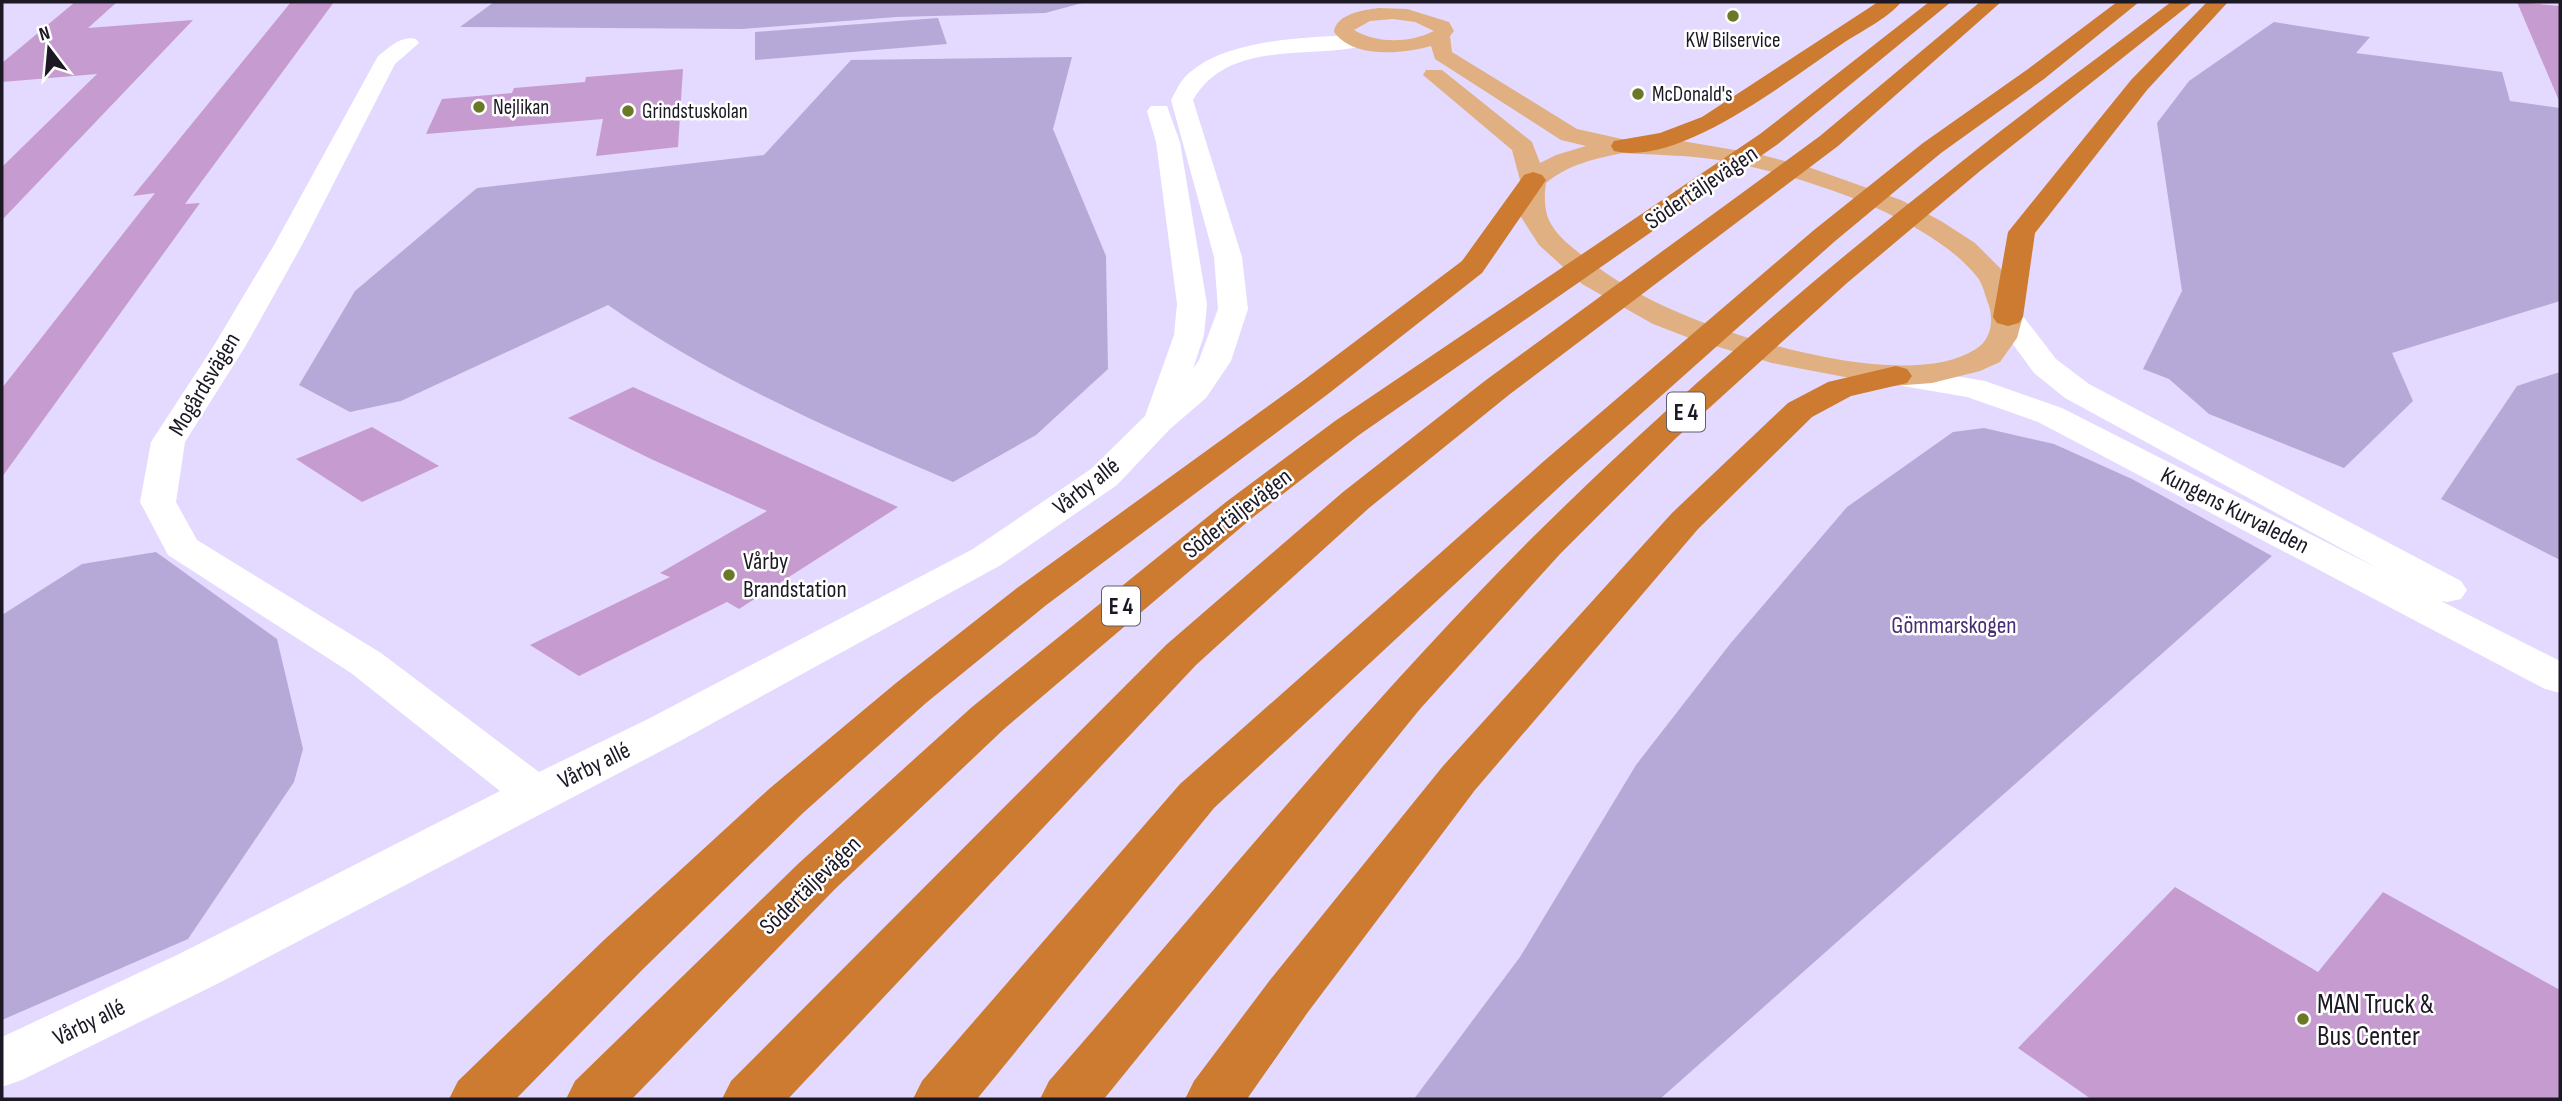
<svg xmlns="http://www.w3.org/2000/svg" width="2562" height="1101" font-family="'Sofia Sans Condensed',sans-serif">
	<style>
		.green { fill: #b7a9d7 }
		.building { fill: #c69cd0 }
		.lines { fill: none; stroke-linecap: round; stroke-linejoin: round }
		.minor { fill: #fff; fill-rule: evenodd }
		.major { fill: #e0b083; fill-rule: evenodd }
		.highway { fill: #cc7b30; fill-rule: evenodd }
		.poi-dot { fill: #6a7927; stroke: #fff; stroke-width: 2.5 }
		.labels { text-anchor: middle; stroke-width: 5; stroke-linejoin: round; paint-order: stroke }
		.far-poi-label { font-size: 21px; fill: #1c1824; stroke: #fff; text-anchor: start }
		.shield { fill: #fff; stroke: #605d66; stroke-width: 2 }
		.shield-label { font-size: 23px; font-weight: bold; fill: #1c1824 }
		.street-label { font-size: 24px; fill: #1c1824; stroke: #fff }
		.poi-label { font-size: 24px; fill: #1c1824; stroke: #fff; text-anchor: start }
		.park-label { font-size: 24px; fill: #492d72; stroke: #fff }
		.near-poi-label { font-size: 28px; fill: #1c1824; stroke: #fff; text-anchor: start }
	</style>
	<rect width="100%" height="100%" fill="#e4d9fe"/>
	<g class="green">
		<polygon points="494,2 1086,2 1045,13 896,17 742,29 460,27"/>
		<polygon points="938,18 947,44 755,60 755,32"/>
		<polygon points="2274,22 2370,37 2356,53 2502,72 2510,101 2560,108 2560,301 2392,353 2413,401 2344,468 2209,414 2169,379 2143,369 2182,291 2157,123 2189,81"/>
		<path d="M1072 57 1053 129 1106 256 1108 369 1036 435 953 482C834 431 714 379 608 305L401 401 350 412 299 385 355 291 477 188 764 155 851 60Z"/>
		<polygon points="2560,372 2560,560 2441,499 2517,386"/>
		<polygon points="1984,428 2054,444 2132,479 2272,556 1660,1099 1414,1099 1520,957 1636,765 1730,644 1847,507 1953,432"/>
		<polygon points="156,552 277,639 303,749 294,782 188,939 2,1020 2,615 82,564"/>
	</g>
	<g class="building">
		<polygon points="75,2 117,2 88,28 193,20 2,220 2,167 97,74 2,82 2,63"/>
		<polygon points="291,2 334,2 185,204 200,203 2,477 2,388 155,193 133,196"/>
		<polygon points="2517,2 2560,6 2560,103"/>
		<polygon points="683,69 678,147 596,156 603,119 426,134 442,99 512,93 514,88 585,82 586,77"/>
		<polygon points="633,387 898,507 739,609 727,602 579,676 530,645 670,577 660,573 767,511 651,459 568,418"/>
		<polygon points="372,427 439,466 362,502 296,459"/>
		<polygon points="2175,887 2318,972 2383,892 2560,990 2560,1099 2091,1099 2018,1048"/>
	</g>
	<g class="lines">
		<g class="minor">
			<path d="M1361 35 1368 37 1371 41 1368 45C1311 60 1229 38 1193 100L1242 257 1248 309 1231 361 1206 398 1170 429 1117 485 1001 565 682 740 217 984 22 1080 2 1087V1037L179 954 500 791 351 673 168 555 140 502 151 442 213 347 274 245 378 56C390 47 401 35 416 39L419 43 395 64 302 245 245 347 185 442 176 502 197 540 381 653 539 772 650 718 973 549 1091 469 1145 416 1174 335 1177 304 1156 142 1147 111 1151 106H1167L1180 142 1207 304 1204 335 1193 369 1199 360 1218 309 1214 257 1171 100C1175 93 1179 83 1185 77 1222 38 1310 37 1361 35Z"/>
			<polygon points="2008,308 2019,311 2056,359 2089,384 2461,581 2467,590 2461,599 2447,602 2441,601 2560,661 2560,693 2545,689 2038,422 1967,397 1885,383 1880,376 1885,369 1896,366 1985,381 2062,408 2379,569 2065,398 2034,373 1993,317 1997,311"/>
		</g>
		<path class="major" d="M1379 8 1407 9 1449 22 1454 31 1450 36 1452 52 1577 129 1622 139 1682 141 1758 154 1811 168 1901 200 1941 221 1975 243 2000 268 2010 284 2023 316 2017 338 2000 362 1980 371 1932 383 1892 386 1772 363 1692 339 1653 324 1582 284 1539 245 1521 217 1520 180 1512 150 1423 75 1426 70H1442L1532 142 1540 163 1556 155 1586 146 1561 140 1435 59 1431 46C1402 54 1354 59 1334 32 1336 14 1363 10 1379 8ZM1393 19 1415 22 1434 31C1410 43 1377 44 1354 30L1370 21ZM1623 153C1655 155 1686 155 1718 160 1794 173 1929 215 1978 278 1983 285 1985 295 1988 303 1994 319 1992 339 1976 349 1909 392 1743 341 1675 311 1642 297 1612 279 1584 257 1573 248 1558 237 1551 224 1544 212 1544 196 1546 183 1569 164 1594 159 1623 153Z"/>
		<g class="highway">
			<path d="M1878 2H1901C1889 18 1856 34 1839 46 1787 81 1679 167 1614 151L1611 146 1614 141 1660 133 1702 117Z"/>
			<polygon points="1929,2 1951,2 1778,144 1359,435 1252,518 1004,729 835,889 632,1099 566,1099 575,1081 799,863 972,707 1226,502 1335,421 1760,134"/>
			<polygon points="1980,2 2001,2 1838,146 1510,394 1369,508 1196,665 788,1099 722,1099 731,1081 1166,645 1343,492 1486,380 1820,136"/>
			<polygon points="2117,2 2139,2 2044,79 1941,153 1834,242 1570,477 1214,808 977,1099 913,1099 922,1081 1180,784 1544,461 1814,230 1923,143 2028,69"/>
			<path d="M2171 2H2193L1980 171 1847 283 1675 439 1560 554 1420 709 1104 1099H1040L1049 1081C1209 898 1362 708 1534 536 1670 402 1815 276 1965 159 2033 105 2103 54 2171 2Z"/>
			<polygon points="2207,2 2228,2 2147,90 2035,233 2023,317 2019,323 2008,326 1997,323 1993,317 2008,232 2131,80"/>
			<polygon points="1533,172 1542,175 1546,180 1482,273 1328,394 1045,606 926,703 803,813 642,970 516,1099 449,1099 458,1081 604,940 769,789 896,683 1017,588 1304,380 1462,261 1524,175"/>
			<polygon points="1896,366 1907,369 1912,376 1907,383 1851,396 1812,417 1698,529 1475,790 1308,1012 1247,1099 1185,1099 1194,1081 1270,980 1443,766 1672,513 1788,403 1828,382"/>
		</g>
	</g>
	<g class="poi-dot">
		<circle cx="1733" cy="16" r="7"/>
		<circle cx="1638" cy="94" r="7"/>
		<circle cx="479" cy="107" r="7"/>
		<circle cx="628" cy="111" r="7"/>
		<circle cx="729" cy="575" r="7"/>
		<circle cx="2303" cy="1019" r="7"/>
	</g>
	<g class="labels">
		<g class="far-poi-label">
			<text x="1733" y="47" text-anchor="middle">KW Bilservice</text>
			<text x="1652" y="101">McDonald's</text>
			<text x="493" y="114">Nejlikan</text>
			<text x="642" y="118">Grindstuskolan</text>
		</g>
		<g class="shield">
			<rect x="1667" y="392.5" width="38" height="39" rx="5"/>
			<rect x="1102" y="586.5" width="38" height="39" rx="5"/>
		</g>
		<g class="shield-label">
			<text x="1686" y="420">E 4</text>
			<text x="1121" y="614">E 4</text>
		</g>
		<g class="street-label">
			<text transform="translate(1701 187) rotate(-34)" y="8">Södertäljevägen</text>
			<text transform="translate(204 384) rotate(-59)" y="8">Mogårdsvägen</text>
			<text transform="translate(1086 486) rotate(-38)" y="8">Vårby allé</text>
			<text transform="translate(2235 510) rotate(27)" y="8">Kungens Kurvaleden</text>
			<text transform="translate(1237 513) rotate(-38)" y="8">Södertäljevägen</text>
			<text transform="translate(594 765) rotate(-26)" y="8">Vårby allé</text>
			<text transform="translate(810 885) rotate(-44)" y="8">Södertäljevägen</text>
			<text transform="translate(89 1022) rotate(-26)" y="8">Vårby allé</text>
		</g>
		<g class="poi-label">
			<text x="743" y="569">Vårby<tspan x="743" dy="28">Brandstation</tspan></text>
		</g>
		<g class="park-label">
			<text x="1954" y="633">Gömmarskogen</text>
		</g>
		<g class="near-poi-label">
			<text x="2317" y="1013">MAN Truck &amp;<tspan x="2317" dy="32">Bus Center</tspan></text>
		</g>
	</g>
	<rect width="2562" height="1101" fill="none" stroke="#1c1824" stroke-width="7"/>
	<g transform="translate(49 49) rotate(344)" stroke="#ffffff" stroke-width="5" paint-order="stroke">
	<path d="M0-5L12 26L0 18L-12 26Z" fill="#1c1824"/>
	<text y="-10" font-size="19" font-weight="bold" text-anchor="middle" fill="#1c1824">N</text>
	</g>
</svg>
